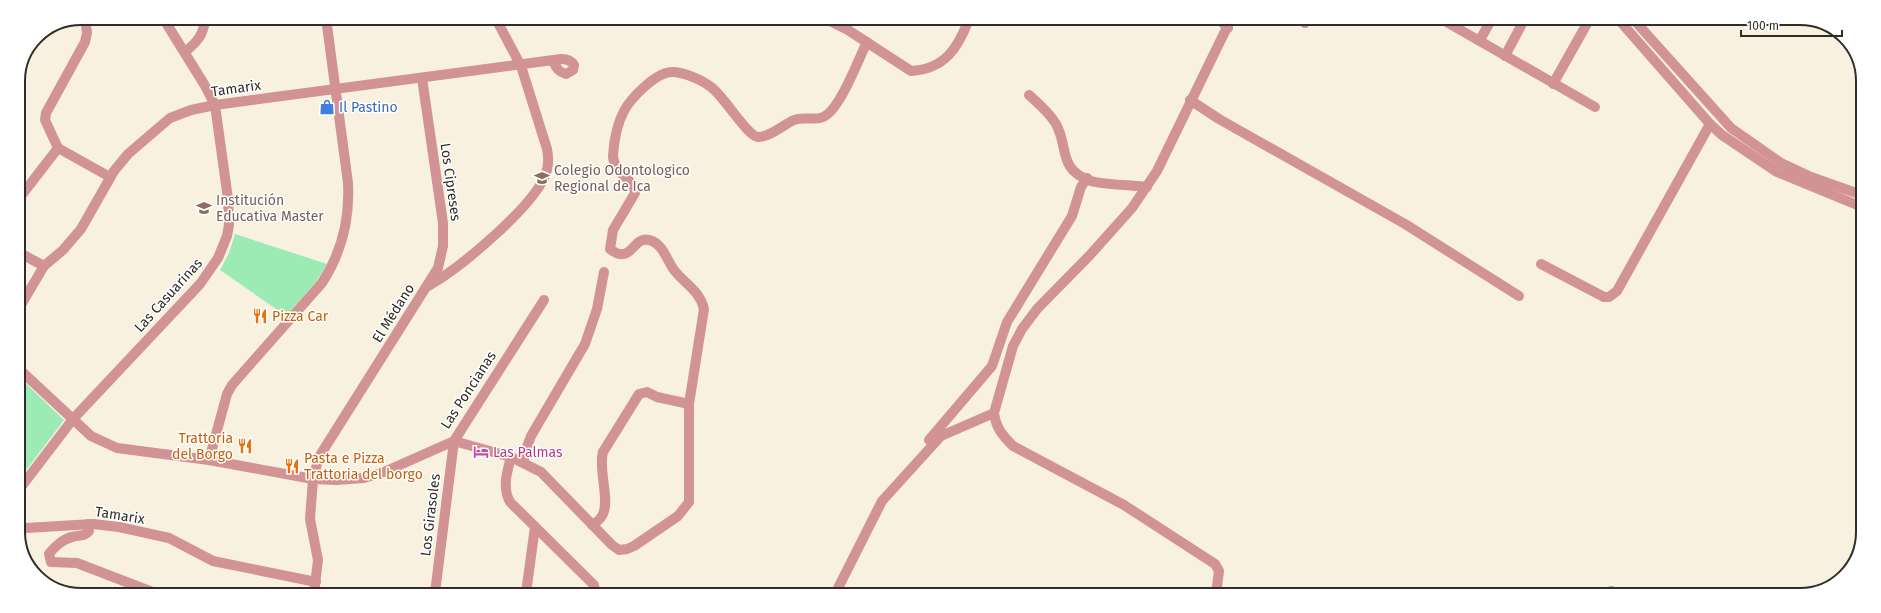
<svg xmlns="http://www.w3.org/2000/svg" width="1881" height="613" font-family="'Fira Sans',sans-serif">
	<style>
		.park { fill: #9cebb5 }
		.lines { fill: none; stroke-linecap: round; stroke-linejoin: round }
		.minor { stroke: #d19393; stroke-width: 10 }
		.labels { text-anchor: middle; stroke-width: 3; stroke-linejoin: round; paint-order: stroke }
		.street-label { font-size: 14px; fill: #2f2d26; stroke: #fff }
		.shop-label { font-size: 14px; fill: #366cbe; stroke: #fff; text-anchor: start }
		.education-label { font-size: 14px; fill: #785e54; stroke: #fff; text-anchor: start }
		.food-label { font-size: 14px; fill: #c56008; stroke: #fff; text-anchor: start }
		.hotel-label { font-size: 14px; fill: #b23c85; stroke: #fff; text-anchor: start }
		.rim { fill: none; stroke: #2f2d26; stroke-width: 2 }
	</style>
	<rect width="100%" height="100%" fill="#f8f1e0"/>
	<g class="park">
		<polygon points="235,234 327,264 316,282 286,316 220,270 229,253"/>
		<polygon points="18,376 64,420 27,469 18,460"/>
	</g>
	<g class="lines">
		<g class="minor">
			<polyline points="85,18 87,33 85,42 46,113 45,120 58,148 110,177"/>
			<polyline points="800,19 807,19"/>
			<path d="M826 19 848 30 911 71C945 69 958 48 969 19"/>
			<polyline points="1219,19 1228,28"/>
			<polyline points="1443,20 1595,107"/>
			<polyline points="1619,20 1710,124 1722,135 1777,172 1862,207"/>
			<polyline points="1634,20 1731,128 1781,163 1811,177 1862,195"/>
			<polyline points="1305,23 1307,20"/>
			<polyline points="1480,40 1491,20"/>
			<path d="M185 52C197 42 204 35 205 18"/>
			<polyline points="1505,56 1524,20"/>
			<polyline points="1553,84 1589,20"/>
			<path d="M1029 95C1039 104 1049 112 1056 124 1069 147 1057 169 1091 181 1105 185 1132 185 1147 187"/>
			<polyline points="1190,100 1219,119 1405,224 1519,296"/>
			<polyline points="18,200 58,148"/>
			<polyline points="18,252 44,266"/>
			<polyline points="1541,264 1604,297 1609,297 1617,291 1710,124"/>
			<path d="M428 286C459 269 529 210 544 178 549 168 549 159 547 149L521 66 496 19"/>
			<path d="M18 310 44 266 63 250 81 229 114 171 128 154 170 118 191 110 215 105 561 59C567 59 571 60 574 65L573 70 566 74C559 72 556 68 553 61"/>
			<polyline points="18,368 91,436 117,448 209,460 313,479 337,480 364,478 384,472 454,441 544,300"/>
			<path d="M994 413C996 428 1002 435 1013 446L1124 505 1215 564 1219 571 1216 594"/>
			<polyline points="929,440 992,366 1007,322 1072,216 1081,187 1087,178"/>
			<path d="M511 457C507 472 502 488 510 502L594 585 595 593"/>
			<path d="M209 460 227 394 232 385 322 283C342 252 350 220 348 183L326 18"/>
			<polyline points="524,462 524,455 531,436 585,344 597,309 604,272"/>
			<polyline points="18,491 73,419 200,284 218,258 227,236 229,225 228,199 215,105 204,84 163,18"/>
			<path d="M88 524 89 531C85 537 78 535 72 537 63 539 54 547 49 554L51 562 77 563 155 593"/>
			<polyline points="18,525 26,528 93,524 119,527 169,538 213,561 316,582"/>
			<path d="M592 525C597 522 601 519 603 514 610 500 598 469 603 452L639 394 647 392 657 397 689 404"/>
			<polyline points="314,593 318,560 310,519 313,479 319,457 438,268 443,246 443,223 422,78"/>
			<path d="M435 593 454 441 511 457 541 472 612 545 619 550 627 549 634 546 678 516 689 502V404L704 309C700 291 685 284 674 270 667 261 663 243 649 240 632 236 632 266 610 249L613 230 635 193C634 177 613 175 613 155 614 141 617 124 624 111 631 98 656 72 672 72 684 72 702 80 711 87 723 95 747 136 758 137 770 137 783 125 794 120 803 116 814 121 823 117 840 110 858 60 867 42"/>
			<polyline points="526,593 535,527"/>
			<polyline points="835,594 882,501 941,436 994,413 1013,346 1022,329 1037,309 1090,255 1132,208 1157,171 1231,19"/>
			<polyline points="1602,595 1611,591 1622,595"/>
		</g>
	</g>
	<defs>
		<g id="shop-bare" transform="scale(1.2)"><path d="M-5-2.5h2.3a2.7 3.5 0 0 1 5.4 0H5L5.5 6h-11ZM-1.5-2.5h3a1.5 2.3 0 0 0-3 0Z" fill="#3f7fe0" stroke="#fff" stroke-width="2.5" paint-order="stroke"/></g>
		<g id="university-bare" transform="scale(1.2)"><path d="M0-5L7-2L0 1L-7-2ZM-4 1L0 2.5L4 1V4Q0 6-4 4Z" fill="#8d6e63" stroke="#fff" stroke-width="2.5" paint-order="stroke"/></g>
		<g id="school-bare" transform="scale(1.2)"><path d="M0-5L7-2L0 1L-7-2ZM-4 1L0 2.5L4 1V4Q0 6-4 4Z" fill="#8d6e63" stroke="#fff" stroke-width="2.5" paint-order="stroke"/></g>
		<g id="restaurant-bare" transform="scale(1.2)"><path d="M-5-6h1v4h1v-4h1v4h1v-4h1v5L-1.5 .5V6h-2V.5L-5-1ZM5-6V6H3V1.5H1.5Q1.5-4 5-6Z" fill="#e8710a" stroke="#fff" stroke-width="2.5" paint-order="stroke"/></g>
		<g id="hotel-bare" transform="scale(1.2)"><path d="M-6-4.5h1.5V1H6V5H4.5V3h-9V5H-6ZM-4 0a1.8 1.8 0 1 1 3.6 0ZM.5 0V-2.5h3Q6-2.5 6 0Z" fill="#d1479c" stroke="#fff" stroke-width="2.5" paint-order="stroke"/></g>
	</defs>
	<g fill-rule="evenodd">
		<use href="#shop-bare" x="327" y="107"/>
		<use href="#university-bare" x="542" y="178"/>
		<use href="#school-bare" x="204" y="208"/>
		<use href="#restaurant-bare" x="260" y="316"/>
		<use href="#restaurant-bare" x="245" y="446"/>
		<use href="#hotel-bare" x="481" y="452"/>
		<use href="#restaurant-bare" x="292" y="466"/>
	</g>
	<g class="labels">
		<g class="street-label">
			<text transform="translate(236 88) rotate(-8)" y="5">Tamarix</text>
			<text transform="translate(451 182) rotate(82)" y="5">Los Cipreses</text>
			<text transform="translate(168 295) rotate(-48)" y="5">Las Casuarinas</text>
			<text transform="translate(393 313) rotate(-58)" y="5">El Médano</text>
			<text transform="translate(468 390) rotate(-57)" y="5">Las Poncianas</text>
			<text transform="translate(120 515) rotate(9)" y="5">Tamarix</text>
			<text transform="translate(430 515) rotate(-83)" y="5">Los Girasoles</text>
		</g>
		<g class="shop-label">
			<text x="339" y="112">Il Pastino</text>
		</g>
		<g class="education-label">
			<text x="554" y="175">Colegio Odontologico<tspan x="554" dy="16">Regional de Ica</tspan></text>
			<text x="216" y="205">Institución<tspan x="216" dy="16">Educativa Master</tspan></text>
		</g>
		<g class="food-label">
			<text x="272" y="321">Pizza Car</text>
			<text x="233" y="443" text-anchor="end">Trattoria<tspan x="233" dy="16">del Borgo</tspan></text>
			<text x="304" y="463">Pasta e Pizza<tspan x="304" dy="16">Trattoria del borgo</tspan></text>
		</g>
		<g class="hotel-label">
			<text x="493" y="457">Las Palmas</text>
		</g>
	</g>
	<path d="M0 0H1881V613H0ZM81 25H1800A56 56 0 0 1 1856 81V532A56 56 0 0 1 1800 588H81A56 56 0 0 1 25 532V81A56 56 0 0 1 81 25Z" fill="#fff" fill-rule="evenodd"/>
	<path class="rim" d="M81 25H1800A56 56 0 0 1 1856 81V532A56 56 0 0 1 1800 588H81A56 56 0 0 1 25 532V81A56 56 0 0 1 81 25Z"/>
	<path d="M1741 30v6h101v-6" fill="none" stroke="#2f2d26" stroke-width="2"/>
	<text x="1747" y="30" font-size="12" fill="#2f2d26" stroke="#ffffff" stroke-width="3" paint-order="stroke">100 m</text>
</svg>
